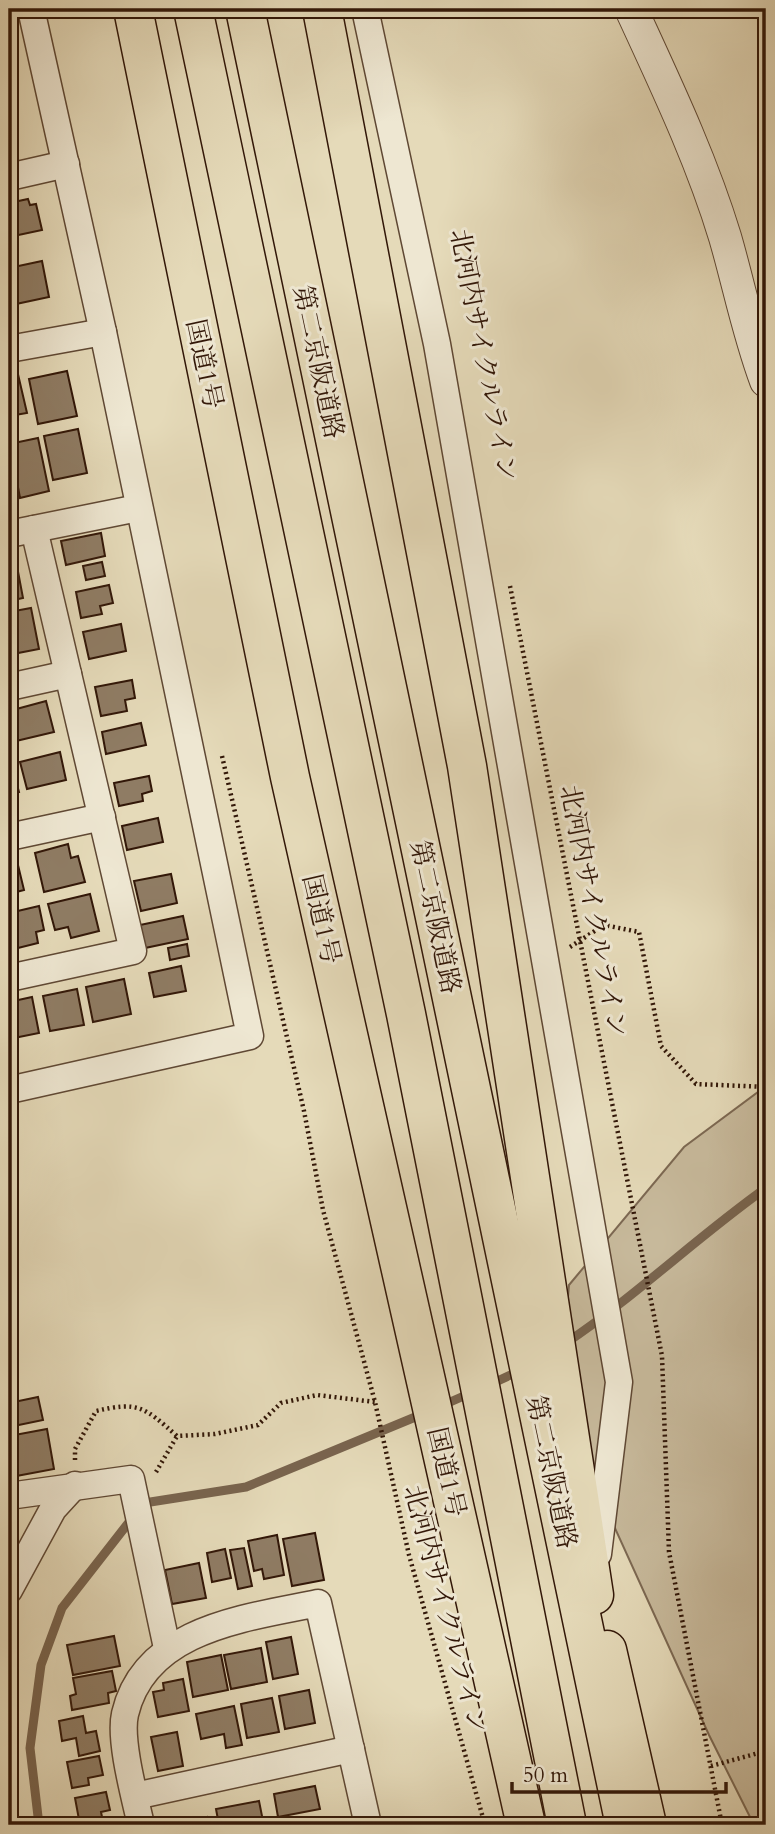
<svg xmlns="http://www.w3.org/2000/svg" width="775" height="1834" font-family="Cardo,'Noto Serif JP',serif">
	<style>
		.green { fill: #c7b99b; stroke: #7c6852; stroke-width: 2 }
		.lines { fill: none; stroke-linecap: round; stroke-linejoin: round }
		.stream { stroke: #79644e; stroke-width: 9 }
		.building { fill: #8f7c64; stroke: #321708; stroke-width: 2 }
		.minor-casing { stroke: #5f4834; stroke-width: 29 }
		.tertiary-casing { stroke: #5f4834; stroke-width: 34 }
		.trunk-casing { stroke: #321708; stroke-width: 41 }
		.motorway-casing { stroke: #321708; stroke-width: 41 }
		.path { stroke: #321708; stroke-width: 4.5; stroke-dasharray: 2 3.5; stroke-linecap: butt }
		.minor { stroke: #eee7d2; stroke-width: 26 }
		.tertiary { stroke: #eee7d2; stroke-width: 32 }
		.trunk { stroke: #e5dab9; stroke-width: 38 }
		.motorway { stroke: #e5dab9; stroke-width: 38 }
		.labels { text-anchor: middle; stroke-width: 6; stroke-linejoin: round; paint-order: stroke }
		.street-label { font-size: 26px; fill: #321708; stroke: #eee7d2 }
	</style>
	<rect width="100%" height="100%" fill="#e5dab9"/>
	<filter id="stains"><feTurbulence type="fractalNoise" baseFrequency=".00286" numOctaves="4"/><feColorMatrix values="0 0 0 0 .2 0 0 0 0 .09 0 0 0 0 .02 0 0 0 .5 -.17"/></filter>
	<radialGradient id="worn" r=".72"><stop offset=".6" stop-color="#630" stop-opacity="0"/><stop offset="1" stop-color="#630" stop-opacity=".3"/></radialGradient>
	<polygon class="green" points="766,1086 766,1825 754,1825 709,1735 559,1405 569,1285 684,1147"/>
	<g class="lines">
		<g class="stream">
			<path d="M566 1343C636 1296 697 1237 766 1188"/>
			<polyline points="489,1385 521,1370"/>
			<polyline points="441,1406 473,1392"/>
			<polyline points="141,1506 144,1503 246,1487 425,1413"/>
			<polyline points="39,1825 30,1748 41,1665 62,1608 133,1517"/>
		</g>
	</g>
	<g class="building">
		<polygon points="28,199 30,205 36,204 42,230 9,237 9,203"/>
		<polygon points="42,261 49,297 16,304 9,268"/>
		<polygon points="17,370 27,413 9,416 9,372"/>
		<polygon points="67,371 77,416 38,424 29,379"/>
		<polygon points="78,429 87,473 53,480 44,436"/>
		<polygon points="38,438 49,491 20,498 15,471 9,472 9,444"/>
		<polygon points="101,533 105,556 66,565 61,541"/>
		<polygon points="16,561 23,598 9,601 9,562"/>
		<polygon points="102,562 105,576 86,580 83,566"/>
		<polygon points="109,585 113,603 100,606 102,614 81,618 76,592"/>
		<polygon points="31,608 39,649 18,653 16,643 9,644 9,612"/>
		<polygon points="121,624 126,651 89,659 83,632"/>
		<polygon points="132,680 135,698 125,700 127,711 101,716 95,687"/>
		<polygon points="46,701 54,732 16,741 9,711"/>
		<polygon points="141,723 146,745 106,754 102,732"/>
		<polygon points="60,752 66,780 27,789 20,762"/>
		<polygon points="11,762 19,792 9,795 9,763"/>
		<polygon points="149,776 152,791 142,794 143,801 119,806 114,783"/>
		<polygon points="158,818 163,842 127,850 122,826"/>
		<polygon points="68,844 71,858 78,856 85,882 44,892 35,853"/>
		<polygon points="17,861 24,890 9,894 9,863"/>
		<polygon points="171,874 177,903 141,911 134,881"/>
		<polygon points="90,894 99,931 71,938 68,927 55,930 48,904"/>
		<polygon points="39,906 44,930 36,932 38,943 10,950 9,913"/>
		<polygon points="183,916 188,939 145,948 140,925"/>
		<polygon points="187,944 189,956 170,960 168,948"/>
		<polygon points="181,966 186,991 154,997 149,973"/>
		<polygon points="124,979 131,1014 93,1022 86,987"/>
		<polygon points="77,989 84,1025 50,1031 43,996"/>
		<polygon points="32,997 39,1033 9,1039 9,1002"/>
		<polygon points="38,1397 43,1420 9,1427 9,1403"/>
		<polygon points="47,1429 54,1469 11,1477 9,1436"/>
		<polygon points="315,1533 324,1580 292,1586 283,1539"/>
		<polygon points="277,1535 284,1575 264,1579 262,1569 254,1571 248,1541"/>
		<polygon points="244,1548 252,1586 238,1589 230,1550"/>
		<polygon points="225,1549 231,1578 212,1582 207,1553"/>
		<polygon points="199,1563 206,1598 172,1604 165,1570"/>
		<polygon points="114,1636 120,1666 73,1675 67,1645"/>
		<polygon points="291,1637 298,1674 273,1679 266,1642"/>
		<polygon points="261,1648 267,1682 231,1689 224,1655"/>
		<polygon points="221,1655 228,1690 193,1697 187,1662"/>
		<polygon points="112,1671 116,1691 108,1693 109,1703 72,1710 70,1696 76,1694 73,1678"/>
		<polygon points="183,1679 189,1711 158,1717 153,1692 164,1690 163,1683"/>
		<polygon points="309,1690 315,1723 285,1729 279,1696"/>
		<polygon points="272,1698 279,1732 247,1738 241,1704"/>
		<polygon points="234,1706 242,1745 226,1748 224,1734 201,1739 196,1714"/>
		<polygon points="83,1716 86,1733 96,1731 100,1751 79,1756 76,1738 62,1741 59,1721"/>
		<polygon points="177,1732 183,1766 158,1771 151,1737"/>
		<polygon points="99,1756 103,1775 88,1778 89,1785 72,1788 67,1762"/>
		<polygon points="315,1786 320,1809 278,1817 274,1794"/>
		<polygon points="106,1792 110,1810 101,1812 103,1822 80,1825 75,1798"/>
		<polygon points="259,1801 263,1821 219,1825 216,1809"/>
		<polygon points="207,1817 209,1825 164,1825"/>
	</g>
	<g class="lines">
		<g class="minor-casing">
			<g id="minor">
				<polyline points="365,9 437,344 619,1382 598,1554"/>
				<polyline points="9,177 66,164"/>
				<polyline points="9,349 103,332"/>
				<polyline points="9,534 138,508"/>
				<polyline points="9,687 68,674"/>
				<polyline points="9,837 102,817"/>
				<polyline points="9,978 133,951 34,529"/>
				<polyline points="9,1090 250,1036 103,332 31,9"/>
				<polyline points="9,1496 131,1479 167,1648"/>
				<polyline points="9,1590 53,1509 75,1485"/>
				<polyline points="135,1796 351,1749"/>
				<path d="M141 1825C135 1798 119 1740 125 1714 145 1628 247 1618 318 1603L368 1825"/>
			</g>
		</g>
		<g class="tertiary-casing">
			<path id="tertiary" d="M631 9C665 83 701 158 725 237 739 285 748 333 766 381"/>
		</g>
		<g class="trunk-casing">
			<g id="trunk">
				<polyline points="133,9 290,777 526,1825"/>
				<polyline points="322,9 467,766 594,1595"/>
				<polyline points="607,1650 647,1825"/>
			</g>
		</g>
		<g class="motorway-casing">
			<g id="motorway">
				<polyline points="193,9 406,1014 567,1825"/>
				<polyline points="245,9 625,1825"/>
			</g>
		</g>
		<g class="path">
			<polyline points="510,586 662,1356 669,1552 722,1825"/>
			<polyline points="222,756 304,1111 323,1210 375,1402 409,1555 485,1825"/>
			<polyline points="570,947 604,925 639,932 661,1046 696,1084 766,1087"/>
			<path d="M75 1460V1449L96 1411C139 1401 144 1407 177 1436L215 1434 258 1425 281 1403 317 1395 375 1402"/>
			<polyline points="156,1472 177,1436"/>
			<polyline points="711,1766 766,1751"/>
		</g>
		<use href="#minor" class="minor"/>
		<use href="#tertiary" class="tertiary"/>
		<use href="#trunk" class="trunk"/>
		<use href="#motorway" class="motorway"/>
	</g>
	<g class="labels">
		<g class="street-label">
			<text transform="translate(484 355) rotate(79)" y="9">北河内サイクルライン</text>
			<text transform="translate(319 362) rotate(78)" y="9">第二京阪道路</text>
			<text transform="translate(205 364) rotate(78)" y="9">国道1号</text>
			<text transform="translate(594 911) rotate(79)" y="9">北河内サイクルライン</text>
			<text transform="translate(436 917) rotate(78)" y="9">第二京阪道路</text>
			<text transform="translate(322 919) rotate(77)" y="9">国道1号</text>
			<text transform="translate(447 1472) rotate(77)" y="9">国道1号</text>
			<text transform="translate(552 1472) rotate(78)" y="9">第二京阪道路</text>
			<text transform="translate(446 1609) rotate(75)" y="9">北河内サイクルライン</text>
		</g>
	</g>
	<rect width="775" height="1834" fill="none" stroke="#e5dab9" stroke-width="35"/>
	<rect x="10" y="10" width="754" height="1813" fill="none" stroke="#321708" stroke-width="3.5"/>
	<rect x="18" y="18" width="740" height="1799" fill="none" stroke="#321708" stroke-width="2"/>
	<path d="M512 1782v10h214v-10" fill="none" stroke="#321708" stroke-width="3.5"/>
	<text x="523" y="1782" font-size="21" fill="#321708" stroke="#eee7d2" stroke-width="5" paint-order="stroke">50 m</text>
	<rect width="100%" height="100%" filter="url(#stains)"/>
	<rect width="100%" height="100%" fill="url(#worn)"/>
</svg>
